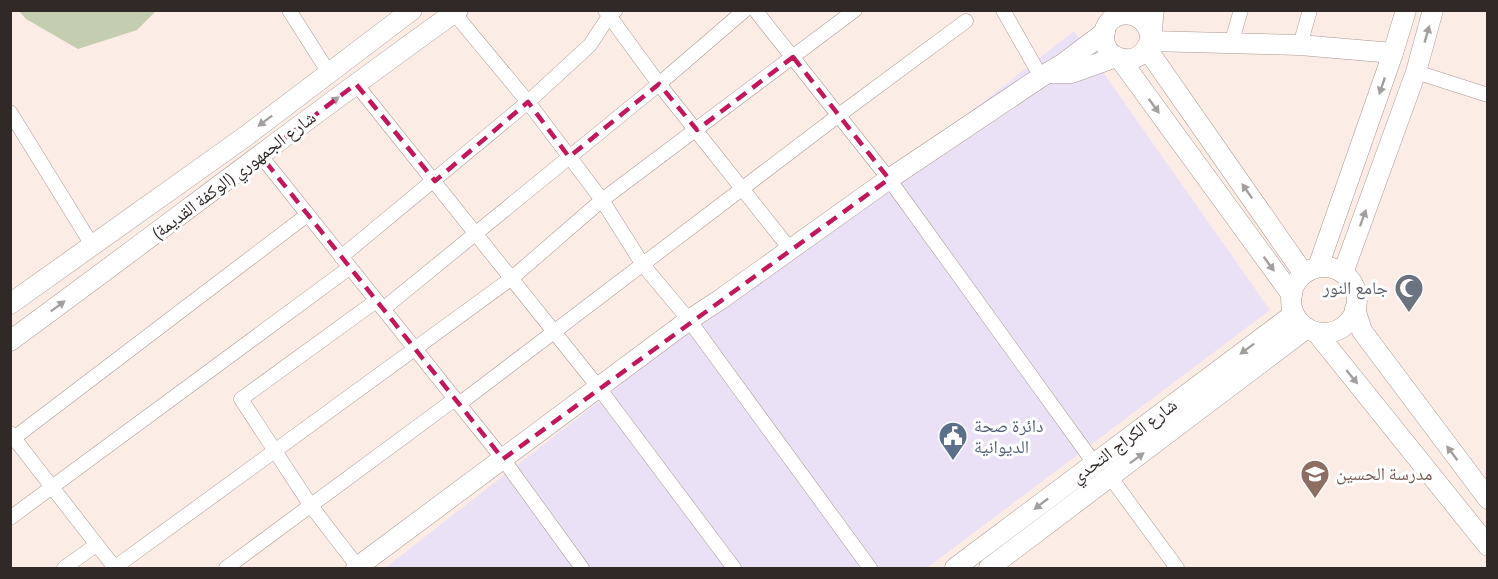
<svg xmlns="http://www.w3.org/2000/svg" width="1498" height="579" font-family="'PT Sans Narrow','Noto Naskh Arabic',sans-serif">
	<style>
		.commercial { fill: #ebe1f6 }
		.green { fill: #c5cdb0 }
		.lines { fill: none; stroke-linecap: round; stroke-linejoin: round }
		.street-casing { stroke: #aa9891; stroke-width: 15 }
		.secondary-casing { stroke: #aa9891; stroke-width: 21 }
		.street { stroke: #fff; stroke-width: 14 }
		.secondary { stroke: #fff; stroke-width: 20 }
		.oneway { fill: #a29f9e }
		.marked { fill: none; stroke: #c2185b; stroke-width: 4.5; stroke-dasharray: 12 8; stroke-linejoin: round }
		.labels { text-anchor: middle; stroke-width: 6; stroke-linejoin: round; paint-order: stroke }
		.street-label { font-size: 18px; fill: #312927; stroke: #fdfdfd }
		.worship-label { font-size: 18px; fill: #5b616d; stroke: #fdfdfd; text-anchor: end }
		.service-label { font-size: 18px; fill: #4e5e75; stroke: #fdfdfd; text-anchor: start }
		.education-label { font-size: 18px; fill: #785e54; stroke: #fdfdfd; text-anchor: start }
	</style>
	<rect width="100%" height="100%" fill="#fcece6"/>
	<polygon class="commercial" points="1074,31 1270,310 927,568 385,568"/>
	<polygon class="green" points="19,11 156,11 137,30 78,49 26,19"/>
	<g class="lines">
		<g class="street-casing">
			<g id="street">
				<polyline points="289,10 329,73"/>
				<polyline points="605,10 659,84 790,249"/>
				<polyline points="755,10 889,179 1094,463"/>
				<polyline points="1003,10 1041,77"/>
				<polyline points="454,13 528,102 602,200 643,265 689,320 870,568"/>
				<polyline points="1231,44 1241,10"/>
				<polyline points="1300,45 1310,10"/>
				<polyline points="1416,72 1488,95"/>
				<polyline points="356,84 599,388 734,568"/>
				<polyline points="10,112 92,245"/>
				<polyline points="261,156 503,459 582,568"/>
				<polyline points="341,257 528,102 590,45 609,16 616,10"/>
				<polyline points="383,309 659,84 745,10"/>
				<polyline points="459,404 839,115 966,21"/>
				<polyline points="10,433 115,568"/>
				<polyline points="10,441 307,215"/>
				<polyline points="1111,478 1177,568"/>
				<polyline points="10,518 349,268"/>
				<polyline points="358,567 311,506 241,399 376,301"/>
				<polyline points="64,568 96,545"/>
				<polyline points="114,568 512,278 602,200 855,10"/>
				<polyline points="226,568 455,399"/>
			</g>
		</g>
		<g class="secondary-casing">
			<g id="secondary">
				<path d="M1150 35C1144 6 1104 8 1104 37 1104 60 1136 68 1147 47 1153 37 1152 22 1154 10"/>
				<polyline points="1150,41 1300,45 1393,53"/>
				<polyline points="1147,49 1304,274"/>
				<polyline points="1120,59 1292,295"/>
				<polyline points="1050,73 1071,73 1116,57"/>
				<polyline points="1318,267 1393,53 1406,10"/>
				<circle cx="1324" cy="300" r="33"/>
				<polyline points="1343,273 1416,72 1433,10"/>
				<polyline points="10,304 246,136 412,10"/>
				<polyline points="1355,309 1362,331 1488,499"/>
				<polyline points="1316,332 1488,546"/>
				<path d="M10 341C160 231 307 118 458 10"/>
				<polyline points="356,568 689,320 721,299 889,179 1041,77 1064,63 1105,32"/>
				<polyline points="955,568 1294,314"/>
				<polyline points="989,568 1307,328"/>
			</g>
		</g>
		<use href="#street" class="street"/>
		<use href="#secondary" class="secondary"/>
	</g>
	<defs><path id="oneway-solid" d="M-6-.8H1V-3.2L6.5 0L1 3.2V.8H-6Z" transform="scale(1.5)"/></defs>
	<g class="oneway">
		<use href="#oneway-solid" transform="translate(1427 34) rotate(-74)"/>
		<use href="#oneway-solid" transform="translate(1382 86) rotate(109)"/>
		<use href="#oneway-solid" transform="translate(332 102) rotate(-37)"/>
		<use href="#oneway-solid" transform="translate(1154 106) rotate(54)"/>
		<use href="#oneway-solid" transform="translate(265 121) rotate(143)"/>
		<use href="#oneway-solid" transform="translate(1247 191) rotate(-125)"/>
		<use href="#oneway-solid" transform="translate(1363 218) rotate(-70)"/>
		<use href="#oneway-solid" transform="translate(1269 264) rotate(54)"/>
		<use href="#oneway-solid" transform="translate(58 306) rotate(-37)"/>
		<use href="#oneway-solid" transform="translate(1247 349) rotate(143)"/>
		<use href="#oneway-solid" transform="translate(1352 377) rotate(51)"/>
		<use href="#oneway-solid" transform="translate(1452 453) rotate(-127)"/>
		<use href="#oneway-solid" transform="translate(1137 458) rotate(-37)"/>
		<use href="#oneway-solid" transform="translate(1041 504) rotate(142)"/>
	</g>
	<path class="marked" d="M793 57 889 179 503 459 261 156 356 84 435 181 528 102 569 157 659 84 697 130Z"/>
	<defs>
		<g id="mosque-pin" transform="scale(1.5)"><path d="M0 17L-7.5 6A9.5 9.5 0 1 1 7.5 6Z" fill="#6b7280" stroke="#fdfdfd"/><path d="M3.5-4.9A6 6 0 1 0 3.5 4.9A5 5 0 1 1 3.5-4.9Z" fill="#fff"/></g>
		<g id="civic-pin" transform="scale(1.5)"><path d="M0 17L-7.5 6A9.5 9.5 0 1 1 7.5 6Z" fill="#5c6f8a" stroke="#fdfdfd"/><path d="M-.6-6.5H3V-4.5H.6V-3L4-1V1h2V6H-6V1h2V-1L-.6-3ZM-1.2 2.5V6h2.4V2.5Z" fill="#fff"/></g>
		<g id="school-pin" transform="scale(1.5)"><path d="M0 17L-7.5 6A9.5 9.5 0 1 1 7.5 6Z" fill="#8d6e63" stroke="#fdfdfd"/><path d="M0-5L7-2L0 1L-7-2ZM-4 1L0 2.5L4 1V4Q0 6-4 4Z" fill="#fff"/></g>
	</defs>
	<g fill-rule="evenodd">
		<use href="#mosque-pin" x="1409" y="288"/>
		<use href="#civic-pin" x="953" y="436"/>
		<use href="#school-pin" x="1315" y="474"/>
	</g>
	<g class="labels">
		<g class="street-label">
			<text transform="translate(234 175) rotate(-37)" y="6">شارع الجمهوري (الوكفة القديمة)</text>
			<text transform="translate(1124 441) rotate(-37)" y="6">شارع الكراج التحدي</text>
		</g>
		<g class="worship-label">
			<text x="1388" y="294">جامع النور</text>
		</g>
		<g class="service-label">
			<text x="974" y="432">دائرة صحة<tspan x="974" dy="21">الديوانية</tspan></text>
		</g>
		<g class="education-label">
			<text x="1336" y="480">مدرسة الحسين</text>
		</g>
	</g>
	<rect width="1498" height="579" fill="none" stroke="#312927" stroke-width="24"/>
</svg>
